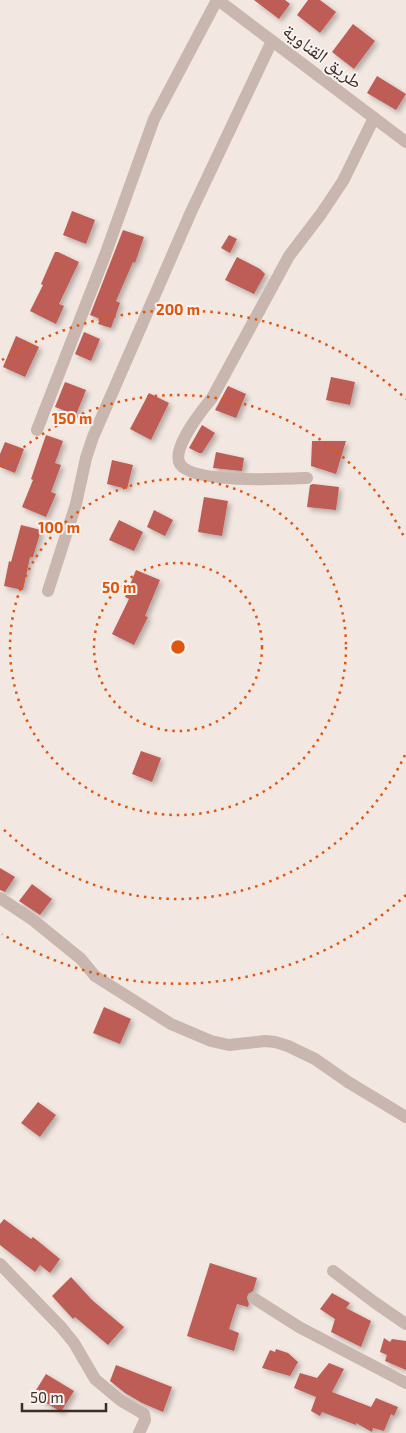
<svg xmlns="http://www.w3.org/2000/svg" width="406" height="1433" font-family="'Exo 2','Noto Naskh Arabic',sans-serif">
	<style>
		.building { fill: #bd5d54; filter: url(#shadow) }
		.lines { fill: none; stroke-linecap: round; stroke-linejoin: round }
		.minor { stroke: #c9b6ae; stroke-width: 12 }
		.ring { fill: none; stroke: #df570e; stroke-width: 2.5; stroke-dasharray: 2.5 5 }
		.labels { text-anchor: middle; stroke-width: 4; stroke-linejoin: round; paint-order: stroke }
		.street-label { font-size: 19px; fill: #392e2c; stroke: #f9f2ee }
		.centre { fill: #df570e; stroke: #f9f2ee; stroke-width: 2.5 }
		.ring-label { font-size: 15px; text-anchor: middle; font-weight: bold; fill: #df570e; stroke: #f9f2ee; stroke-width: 4; stroke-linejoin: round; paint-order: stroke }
	</style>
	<defs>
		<filter id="shadow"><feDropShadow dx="3" dy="3" stdDeviation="2.5" flood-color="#0004"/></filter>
	</defs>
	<rect width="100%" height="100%" fill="#f2e7e1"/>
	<g class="building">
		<polygon points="254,0 285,0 290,4 279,19"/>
		<polygon points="308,0 320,0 336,12 320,33 297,15"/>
		<polygon points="353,24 375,41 354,69 332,52"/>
		<polygon points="377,76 406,94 396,110 367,93"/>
		<polygon points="72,211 95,220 86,244 63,235"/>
		<polygon points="123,230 144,237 135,263 133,262 116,301 120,303 111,328 98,324 100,319 90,315"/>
		<polygon points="229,235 237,239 230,253 221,248"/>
		<polygon points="55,252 58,252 79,262 59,304 64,306 56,324 30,311 43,285 41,284"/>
		<polygon points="237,257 260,269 265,274 254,294 225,280"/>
		<polygon points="84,332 100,339 91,361 75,354"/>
		<polygon points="16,336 39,347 25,377 3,367"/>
		<polygon points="331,377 355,382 350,405 326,400"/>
		<polygon points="65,382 86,390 76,415 55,407"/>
		<polygon points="228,386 246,394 236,418 215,410"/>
		<polygon points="149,393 169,403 151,440 130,429"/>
		<polygon points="202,425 215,433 202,453 199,453 189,448"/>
		<polygon points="46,435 63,441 55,463 61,465 51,492 56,494 46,517 22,507 33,480 31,479"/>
		<polygon points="312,441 346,441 336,474 311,466"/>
		<polygon points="5,442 24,449 15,473 0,467 0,454"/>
		<polygon points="216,452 244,458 242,471 213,468"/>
		<polygon points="112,460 133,465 127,489 107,484"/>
		<polygon points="313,484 339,487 336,510 307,507 310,485"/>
		<polygon points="204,497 228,501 222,536 198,532"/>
		<polygon points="154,510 173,520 165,536 147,527"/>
		<polygon points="119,520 143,532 134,551 109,540"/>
		<polygon points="21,525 41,530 33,557 30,557 23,590 4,586 9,561 11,562"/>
		<polygon points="136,570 160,580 145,616 148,617 134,645 112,634 129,599 125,597"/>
		<polygon points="141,751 161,758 152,782 132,774"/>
		<polygon points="0,868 15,877 5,892 0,890"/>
		<polygon points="32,884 52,899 40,915 19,901"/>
		<polygon points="104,1007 131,1019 120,1044 93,1033"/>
		<polygon points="38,1102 56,1115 40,1137 21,1123"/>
		<polygon points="4,1219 31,1239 33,1237 60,1259 50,1273 40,1265 35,1272 0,1245 0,1224"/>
		<polygon points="210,1263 257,1278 253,1291 248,1294 247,1298 249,1304 248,1307 237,1304 229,1329 239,1333 234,1351 187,1336"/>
		<polygon points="71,1277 92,1300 124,1327 108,1345 75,1317 73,1319 52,1296"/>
		<polygon points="332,1293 350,1303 346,1308 371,1321 361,1347 331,1332 335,1319 320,1309"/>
		<polygon points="384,1338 390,1342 392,1339 406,1341 406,1370 385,1361 387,1355 380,1352"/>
		<polygon points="276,1349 288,1353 298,1362 290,1376 262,1368 270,1350 275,1352"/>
		<polygon points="329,1363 344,1369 332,1392 371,1407 376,1398 398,1407 394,1416 391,1414 384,1431 373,1428 372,1432 356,1423 356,1425 322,1412 320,1416 311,1411 316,1397 294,1388 300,1373 317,1378"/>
		<polygon points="116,1365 172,1387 163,1412 142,1403 125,1393 110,1381"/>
		<polygon points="46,1374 74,1391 61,1412 33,1395"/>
	</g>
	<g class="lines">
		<g class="minor">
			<polyline points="218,0 406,142"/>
			<polyline points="37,430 104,258 154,119 217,0"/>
			<path d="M307 478C285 479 192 484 180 464 171 449 202 410 212 398L289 256 321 214 343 181 374 118"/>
			<polyline points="48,591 76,504 86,458 93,437 191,212 272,41"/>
			<polyline points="0,898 33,920 81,959 95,976 171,1024 211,1041 229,1045 265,1041 275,1042 288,1046 315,1059 348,1082 406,1117"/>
			<polyline points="0,1264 61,1327 74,1343 95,1379 120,1400 144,1414 145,1420 139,1433"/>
			<polyline points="333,1271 374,1302 406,1324"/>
			<polyline points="255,1299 299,1327 406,1383"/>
		</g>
	</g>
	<g class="ring">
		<circle cx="178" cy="647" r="84"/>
		<circle cx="178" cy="647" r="168"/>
		<path d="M405 755A252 252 0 0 1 1 827M1 467A252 252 0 0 1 405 539"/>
		<path d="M406 895A337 337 0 0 1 2 934M2 360A337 337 0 0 1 406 399"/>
	</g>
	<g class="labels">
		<g class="street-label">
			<text transform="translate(323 56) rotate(37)" y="7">طريق القناوية</text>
		</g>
	</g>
	<circle cx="178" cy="647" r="8" class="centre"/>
	<g class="ring-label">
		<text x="178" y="315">200 m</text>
		<text x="72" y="424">150 m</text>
		<text x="59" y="533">100 m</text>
		<text x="119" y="593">50 m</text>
	</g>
	<path d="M22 1403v8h84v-8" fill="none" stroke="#392e2c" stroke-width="2.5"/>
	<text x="30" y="1403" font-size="15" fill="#392e2c" stroke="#f9f2ee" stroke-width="4" paint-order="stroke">50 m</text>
</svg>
